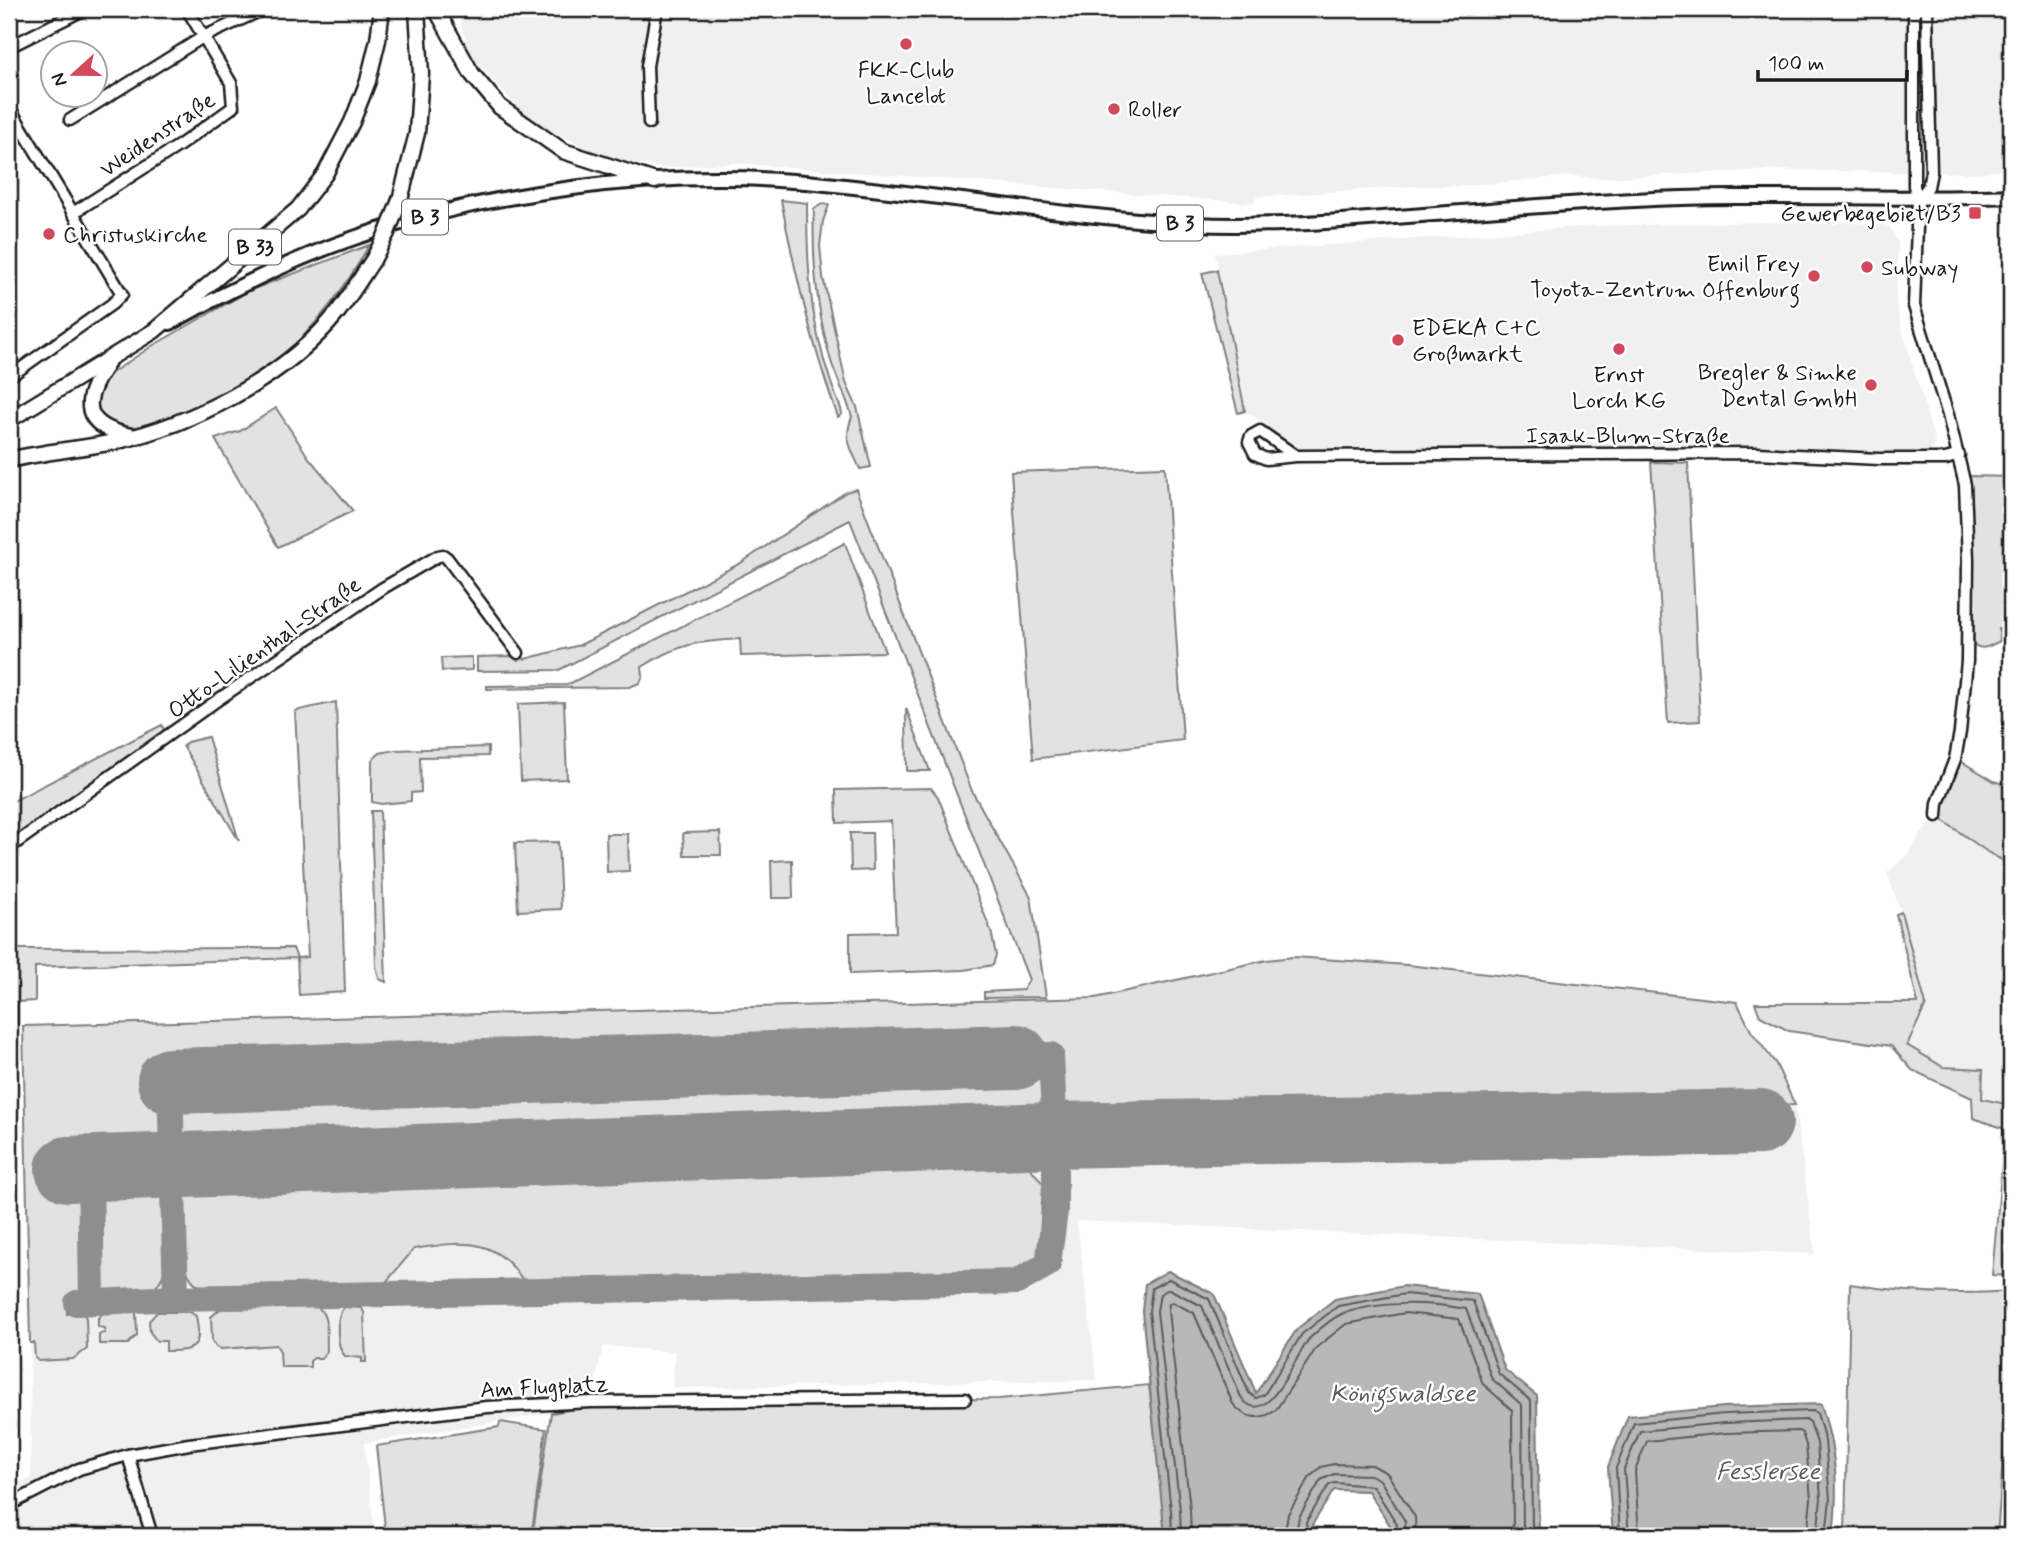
<svg xmlns="http://www.w3.org/2000/svg" width="2020" height="1545" font-family="Mynerve,sans-serif">
	<style>
		.built { fill: #f0f0f0 }
		.green { fill: #e2e2e2; stroke: #7f7f7f; stroke-width: 2 }
		.water { fill: #b8b8b8; stroke: #7a7a7a; stroke-width: 2 }
		.lines { fill: none; stroke-linecap: round; stroke-linejoin: round }
		.shore { stroke: #5a5a5a; stroke-width: 2 }
		.taxiway { stroke: #8e8e8e; stroke-width: 26 }
		.runway { stroke: #8e8e8e; stroke-width: 66 }
		.minor-casing { stroke: #1c1c1c; stroke-width: 15 }
		.major-casing { stroke: #1c1c1c; stroke-width: 18 }
		.highway-casing { stroke: #1c1c1c; stroke-width: 19 }
		.minor { stroke: #fff; stroke-width: 10 }
		.major { stroke: #fff; stroke-width: 12 }
		.highway { stroke: #fff; stroke-width: 14 }
		.highway-bridge-casing { stroke: #1c1c1c; stroke-width: 19; stroke-linecap: butt }
		.highway-bridge { stroke: #fff; stroke-width: 14 }
		.poi-dot { fill: #d1495b; stroke: #fff; stroke-width: 2.5 }
		.labels { text-anchor: middle; stroke-width: 5; stroke-linejoin: round; paint-order: stroke }
		.shield { fill: #fff; stroke: #606060; stroke-width: 2 }
		.shield-label { font-size: 21px; font-weight: bold; fill: #1c1c1c }
		.poi-label { font-size: 23px; fill: #1c1c1c; stroke: #fff; text-anchor: start }
		.street-label { font-size: 23px; fill: #1c1c1c; stroke: #fff }
		.water-label { font-size: 24px; font-style: italic; fill: #5a5a5a; stroke: #fff }
	</style>
	<rect width="100%" height="100%" fill="#fff"/>
	<filter id="ink" filterUnits="userSpaceOnUse"><feTurbulence type="fractalNoise" baseFrequency=".0143" numOctaves="2"/><feDisplacementMap in="SourceGraphic" scale="14" xChannelSelector="R" yChannelSelector="G"/><feConvolveMatrix kernelMatrix="1 2 1 2 8 2 1 2 1" color-interpolation-filters="sRGB"/></filter>
	<g filter="url(#ink)">
		<g class="built">
			<polygon points="457,9 2011,9 2011,170 1971,173 1775,170 1599,178 1571,176 1461,186 1416,186 1257,197 1252,203 734,163 661,168 602,157 526,117 470,55"/>
			<polygon points="1764,222 1839,224 1838,222 1886,225 1891,229 1898,243 1896,300 1899,319 1935,441 1933,449 1922,454 1303,450 1290,444 1246,411 1215,253 1596,226"/>
			<polygon points="1937,816 1989,853 2011,865 2011,1105 1982,1099 1983,1069 1943,1067 1906,1045 1926,1005 1901,912 1887,873 1906,856 1920,835"/>
			<polygon points="1294,956 1737,1002 1751,1031 1776,1064 1795,1105 1815,1254 1077,1221 1097,1380 672,1388 675,1352 603,1346 590,1407 364,1443 375,1536 9,1536 9,1489 31,1478 30,1343 23,1026 1095,998 1263,959"/>
		</g>
		<g class="green">
			<path d="M781 200 807 203C807 280 811 337 841 409L842 414 838 417C812 346 795 274 781 200Z"/>
			<path d="M822 204 829 205 823 221 820 246 823 277 846 383 857 407 871 467 860 469C851 448 843 439 852 417 847 398 837 380 831 361 817 312 812 260 814 209Z"/>
			<path d="M369 245C324 328 261 388 169 418 150 424 133 430 112 429L94 409 101 380 152 346 251 290Z"/>
			<polygon points="1217,270 1245,411 1238,413 1202,273"/>
			<polygon points="276,408 309,458 353,511 278,547 215,439 240,431"/>
			<polygon points="1651,462 1688,463 1700,721 1668,723"/>
			<polygon points="1165,467 1183,740 1033,759 1011,472"/>
			<path d="M1969 476 2011 477V624L1999 629 2000 641C1989 646 1982 652 1972 643L1973 566Z"/>
			<polygon points="856,489 972,791 1031,897 1046,997 984,998 984,992 1023,990 1029,980 850,520 559,670 477,671 477,657 514,656 525,659 580,645 600,635 741,563 846,492"/>
			<path d="M845 543 885 652 741 656 740 639C696 642 680 643 642 667L643 676 640 683 629 687 487 689V686L567 685Z"/>
			<polygon points="472,657 472,670 442,671 441,658"/>
			<polygon points="336,702 345,992 299,995 297,958 35,967 35,1001 17,1002 17,1025 9,1029 9,955 16,949 293,948 297,958 308,957 295,711"/>
			<polygon points="564,702 567,779 521,781 518,704"/>
			<polygon points="906,708 930,771 907,771"/>
			<polygon points="162,725 164,730 154,738 9,841 9,803"/>
			<polygon points="208,737 239,841 183,746 187,742"/>
			<polygon points="488,747 488,756 420,757 421,792 411,793 411,801 381,804 372,802 372,760 380,753 395,750"/>
			<polygon points="1959,760 1994,781 2011,786 2011,865 1989,853 1941,819 1945,796"/>
			<polygon points="931,788 938,797 991,931 996,955 993,965 964,970 850,974 850,933 896,932 891,821 837,823 836,790"/>
			<polygon points="371,811 380,811 386,982 379,979 376,966"/>
			<polygon points="720,832 721,855 684,855 683,833"/>
			<polygon points="850,833 872,833 873,870 851,871"/>
			<polygon points="606,834 628,834 629,871 607,872"/>
			<polygon points="558,842 561,909 518,911 515,843"/>
			<polygon points="792,860 793,898 772,898 771,861"/>
			<polygon points="1901,912 1926,1005 1907,1045 1943,1067 1983,1069 1982,1099 2011,1105 2011,1276 1992,1275 2005,1129 1973,1118 1972,1098 1912,1070 1891,1046 1789,1031 1760,1016 1755,1003 1918,1003 1896,914"/>
			<polygon points="1294,957 1407,965 1737,1002 1751,1031 1776,1064 1795,1105 1279,1116 62,1154 63,1183 87,1183 90,1299 66,1301 67,1314 83,1313 86,1318 87,1349 73,1359 38,1361 35,1357 34,1343 30,1343 23,1026 1095,998 1267,960"/>
			<path d="M1021 1156 1043 1184 1039 1255 1014 1274 528 1288C497 1237 469 1240 414 1249L382 1287 369 1289 211 1294C206 1290 198 1286 193 1281 179 1265 176 1220 183 1200 187 1191 195 1186 203 1181Z"/>
			<path d="M159 1180 166 1185C171 1212 176 1276 149 1293 135 1302 111 1299 95 1300L93 1182Z"/>
			<path d="M1850 1284C1904 1293 1957 1295 2011 1291V1356L1997 1536H1845Z"/>
			<path d="M316 1306C330 1315 326 1335 327 1351L321 1358H314L310 1361V1367H281L280 1351 276 1345 221 1349 216 1347 212 1341 211 1317 220 1309Z"/>
			<path d="M344 1307 361 1308 364 1312 366 1362H362V1358L345 1356C336 1347 335 1317 344 1307Z"/>
			<polygon points="136,1311 137,1335 128,1344 99,1344 99,1334 105,1333 105,1328 98,1327 98,1318 104,1312"/>
			<path d="M157 1312H190L196 1316C202 1348 196 1351 166 1351V1341H157L150 1332 149 1321Z"/>
			<polygon points="1149,1385 1164,1512 1165,1536 386,1536 376,1446 499,1427 500,1422 546,1429 533,1524 529,1534 534,1525 551,1413 619,1402 999,1399"/>
		</g>
		<g class="water">
			<polygon points="1168,1271 1214,1294 1256,1393 1297,1329 1335,1299 1404,1286 1478,1294 1505,1370 1537,1396 1539,1536 1388,1536 1391,1527 1368,1491 1334,1490 1312,1525 1323,1536 1165,1536 1142,1311 1145,1284"/>
			<path d="M1821 1404C1836 1451 1839 1487 1833 1536H1613L1608 1467 1628 1416 1724 1407Z"/>
		</g>
		<g class="lines">
			<g class="shore">
				<polyline points="1172,1536 1171,1511 1149,1311 1152,1288 1169,1279 1209,1299 1249,1393 1256,1398 1264,1395 1302,1334 1338,1306 1405,1294 1473,1301 1499,1374 1531,1401 1532,1536"/>
				<path d="M1181 1536 1180 1510 1157 1311 1160 1294 1169 1289 1202 1306 1241 1397C1267 1434 1296 1354 1309 1339 1317 1331 1333 1317 1344 1313 1381 1301 1428 1302 1466 1309L1492 1379 1522 1405 1523 1536"/>
				<path d="M1191 1536 1190 1509 1168 1311 1169 1304 1172 1302 1194 1313 1233 1404C1245 1419 1261 1421 1276 1410L1317 1347 1346 1324 1405 1313 1459 1319 1483 1384 1512 1410 1513 1536"/>
				<polyline points="1289,1536 1286,1525 1288,1514 1310,1477 1321,1467 1334,1464 1372,1465 1387,1473 1415,1517 1416,1536"/>
				<polyline points="1301,1536 1297,1527 1299,1517 1321,1480 1334,1474 1371,1475 1380,1480 1405,1521 1405,1536"/>
				<polyline points="1313,1536 1307,1529 1306,1522 1329,1485 1335,1483 1373,1486 1397,1524 1395,1536"/>
				<polyline points="1620,1536 1616,1468 1634,1423 1725,1414 1813,1411 1817,1413 1825,1441 1830,1499 1826,1536"/>
				<polyline points="1629,1536 1624,1469 1640,1431 1725,1423 1807,1420 1810,1422 1817,1443 1821,1499 1817,1536"/>
				<polyline points="1639,1536 1635,1471 1647,1441 1726,1433 1799,1431 1802,1433 1806,1445 1811,1499 1807,1536"/>
			</g>
			<g class="taxiway">
				<polyline points="170,1081 176,1298"/>
				<polyline points="90,1168 92,1302"/>
				<polyline points="77,1303 176,1298 1017,1282 1048,1264 1055,1211 1055,1135 1051,1055 1016,1057"/>
			</g>
			<g class="runway">
				<polyline points="170,1081 1016,1057"/>
				<polyline points="68,1169 1055,1135 1760,1122"/>
			</g>
			<g class="minor-casing">
				<g id="minor">
					<polyline points="1914,9 1914,186 1918,200 1914,306 1948,415 1965,485 1968,560 1967,661 1960,732 1955,759 1938,803 1937,816"/>
					<polyline points="9,47 85,9"/>
					<polyline points="9,107 122,294 112,304 9,377"/>
					<polyline points="70,120 203,37 264,9"/>
					<polyline points="649,123 647,66 657,9"/>
					<polyline points="1918,200 1928,187 1931,172 1927,9"/>
					<polyline points="73,213 180,145 233,107 231,83 187,9"/>
					<polyline points="1296,456 1260,431 1251,436 1249,442 1255,454 1266,459 1296,456 1757,453 1879,459 1946,459 1959,455"/>
					<polyline points="9,848 219,699 383,588 438,556 443,555 447,558 518,653"/>
					<polyline points="128,1455 152,1536"/>
					<polyline points="9,1505 79,1469 128,1455 189,1444 487,1407 592,1402 965,1399"/>
				</g>
			</g>
			<g class="major-casing">
				<path id="major" d="M170 323C230 290 292 259 357 237 488 192 655 170 793 181 927 192 1060 217 1195 224 1257 227 1320 223 1382 218 1467 212 1551 204 1635 200 1761 193 1886 201 2011 196"/>
			</g>
			<g class="highway-casing">
				<g id="highway">
					<polyline points="436,9 472,74 500,107 563,151 655,181"/>
					<polyline points="400,200 417,133 421,74 417,9"/>
					<path d="M107 364C81 401 81 426 131 436"/>
					<polyline points="9,420 154,331 298,209 325,174 352,122 368,81 378,40 382,9"/>
					<path d="M9 460C43 452 79 449 114 442 193 424 285 378 337 313 350 296 361 278 373 260"/>
				</g>
			</g>
			<use href="#minor" class="minor"/>
			<use href="#major" class="major"/>
			<use href="#highway" class="highway"/>
			<g class="highway-bridge-casing">
				<polyline id="highway-bridge" points="373,260 387,233 400,200"/>
			</g>
			<use href="#highway-bridge" class="highway-bridge"/>
		</g>
	</g>
	<g class="poi-dot">
		<circle cx="906" cy="44" r="7"/>
		<circle cx="1114" cy="109" r="7"/>
		<rect x="1968" y="206" width="14" height="14" rx="3.5"/>
		<circle cx="49" cy="234" r="7"/>
		<circle cx="1867" cy="267" r="7"/>
		<circle cx="1814" cy="276" r="7"/>
		<circle cx="1398" cy="340" r="7"/>
		<circle cx="1619" cy="349" r="7"/>
		<circle cx="1871" cy="385" r="7"/>
	</g>
	<g class="labels">
		<g class="shield">
			<rect x="402" y="199.5" width="46" height="35" rx="5"/>
			<rect x="1157" y="205.5" width="46" height="35" rx="5"/>
			<rect x="229" y="229.5" width="52" height="35" rx="5"/>
		</g>
		<g class="shield-label">
			<text x="425" y="224">B 3</text>
			<text x="1180" y="230">B 3</text>
			<text x="255" y="254">B 33</text>
		</g>
		<g class="poi-label">
			<text x="906" y="77" text-anchor="middle">FKK-Club<tspan x="906" dy="26">Lancelot</tspan></text>
			<text x="1128" y="117">Roller</text>
			<text x="1961" y="221" text-anchor="end">Gewerbegebiet/B3</text>
			<text x="63" y="242">Christuskirche</text>
			<text x="1800" y="271" text-anchor="end">Emil Frey<tspan x="1800" dy="26">Toyota-Zentrum Offenburg</tspan></text>
			<text x="1881" y="275">Subway</text>
			<text x="1412" y="335">EDEKA C+C<tspan x="1412" dy="26">Großmarkt</tspan></text>
			<text x="1857" y="380" text-anchor="end">Bregler &amp; Simke<tspan x="1857" dy="26">Dental GmbH</tspan></text>
			<text x="1619" y="382" text-anchor="middle">Ernst<tspan x="1619" dy="26">Lorch KG</tspan></text>
		</g>
		<g class="street-label">
			<text transform="translate(157 134) rotate(-34)" y="8">Weidenstraße</text>
			<text x="1628" y="443">Isaak-Blum-Straße</text>
			<text transform="translate(264 647) rotate(-35)" y="8">Otto-Lilienthal-Straße</text>
			<text transform="translate(544 1386) rotate(-3)" y="8">Am Flugplatz</text>
		</g>
		<g class="water-label">
			<text x="1403" y="1401">Königswaldsee</text>
			<text x="1768" y="1479">Fesslersee</text>
		</g>
	</g>
	<rect width="2020" height="1545" fill="none" stroke="#fff" stroke-width="35"/>
	<rect x="18" y="18" width="1985" height="1510" fill="none" stroke="#1c1c1c" stroke-width="2.5" filter="url(#ink)"/>
	<g transform="translate(74 74) rotate(249)"><circle r="33" fill="#ffffff" stroke="#a4a4a4" stroke-width="2"/>
	<path d="M0-5L12 26L0 18L-12 26Z" fill="#d1495b"/>
	<text y="-10" font-size="19" font-weight="bold" text-anchor="middle" fill="#1c1c1c">N</text>
	</g>
	<path d="M1758 70v10h149v-10" fill="none" stroke="#1c1c1c" stroke-width="3.5"/>
	<text x="1768" y="70" font-size="21" fill="#1c1c1c" stroke="#ffffff" stroke-width="5" paint-order="stroke">100 m</text>
</svg>
